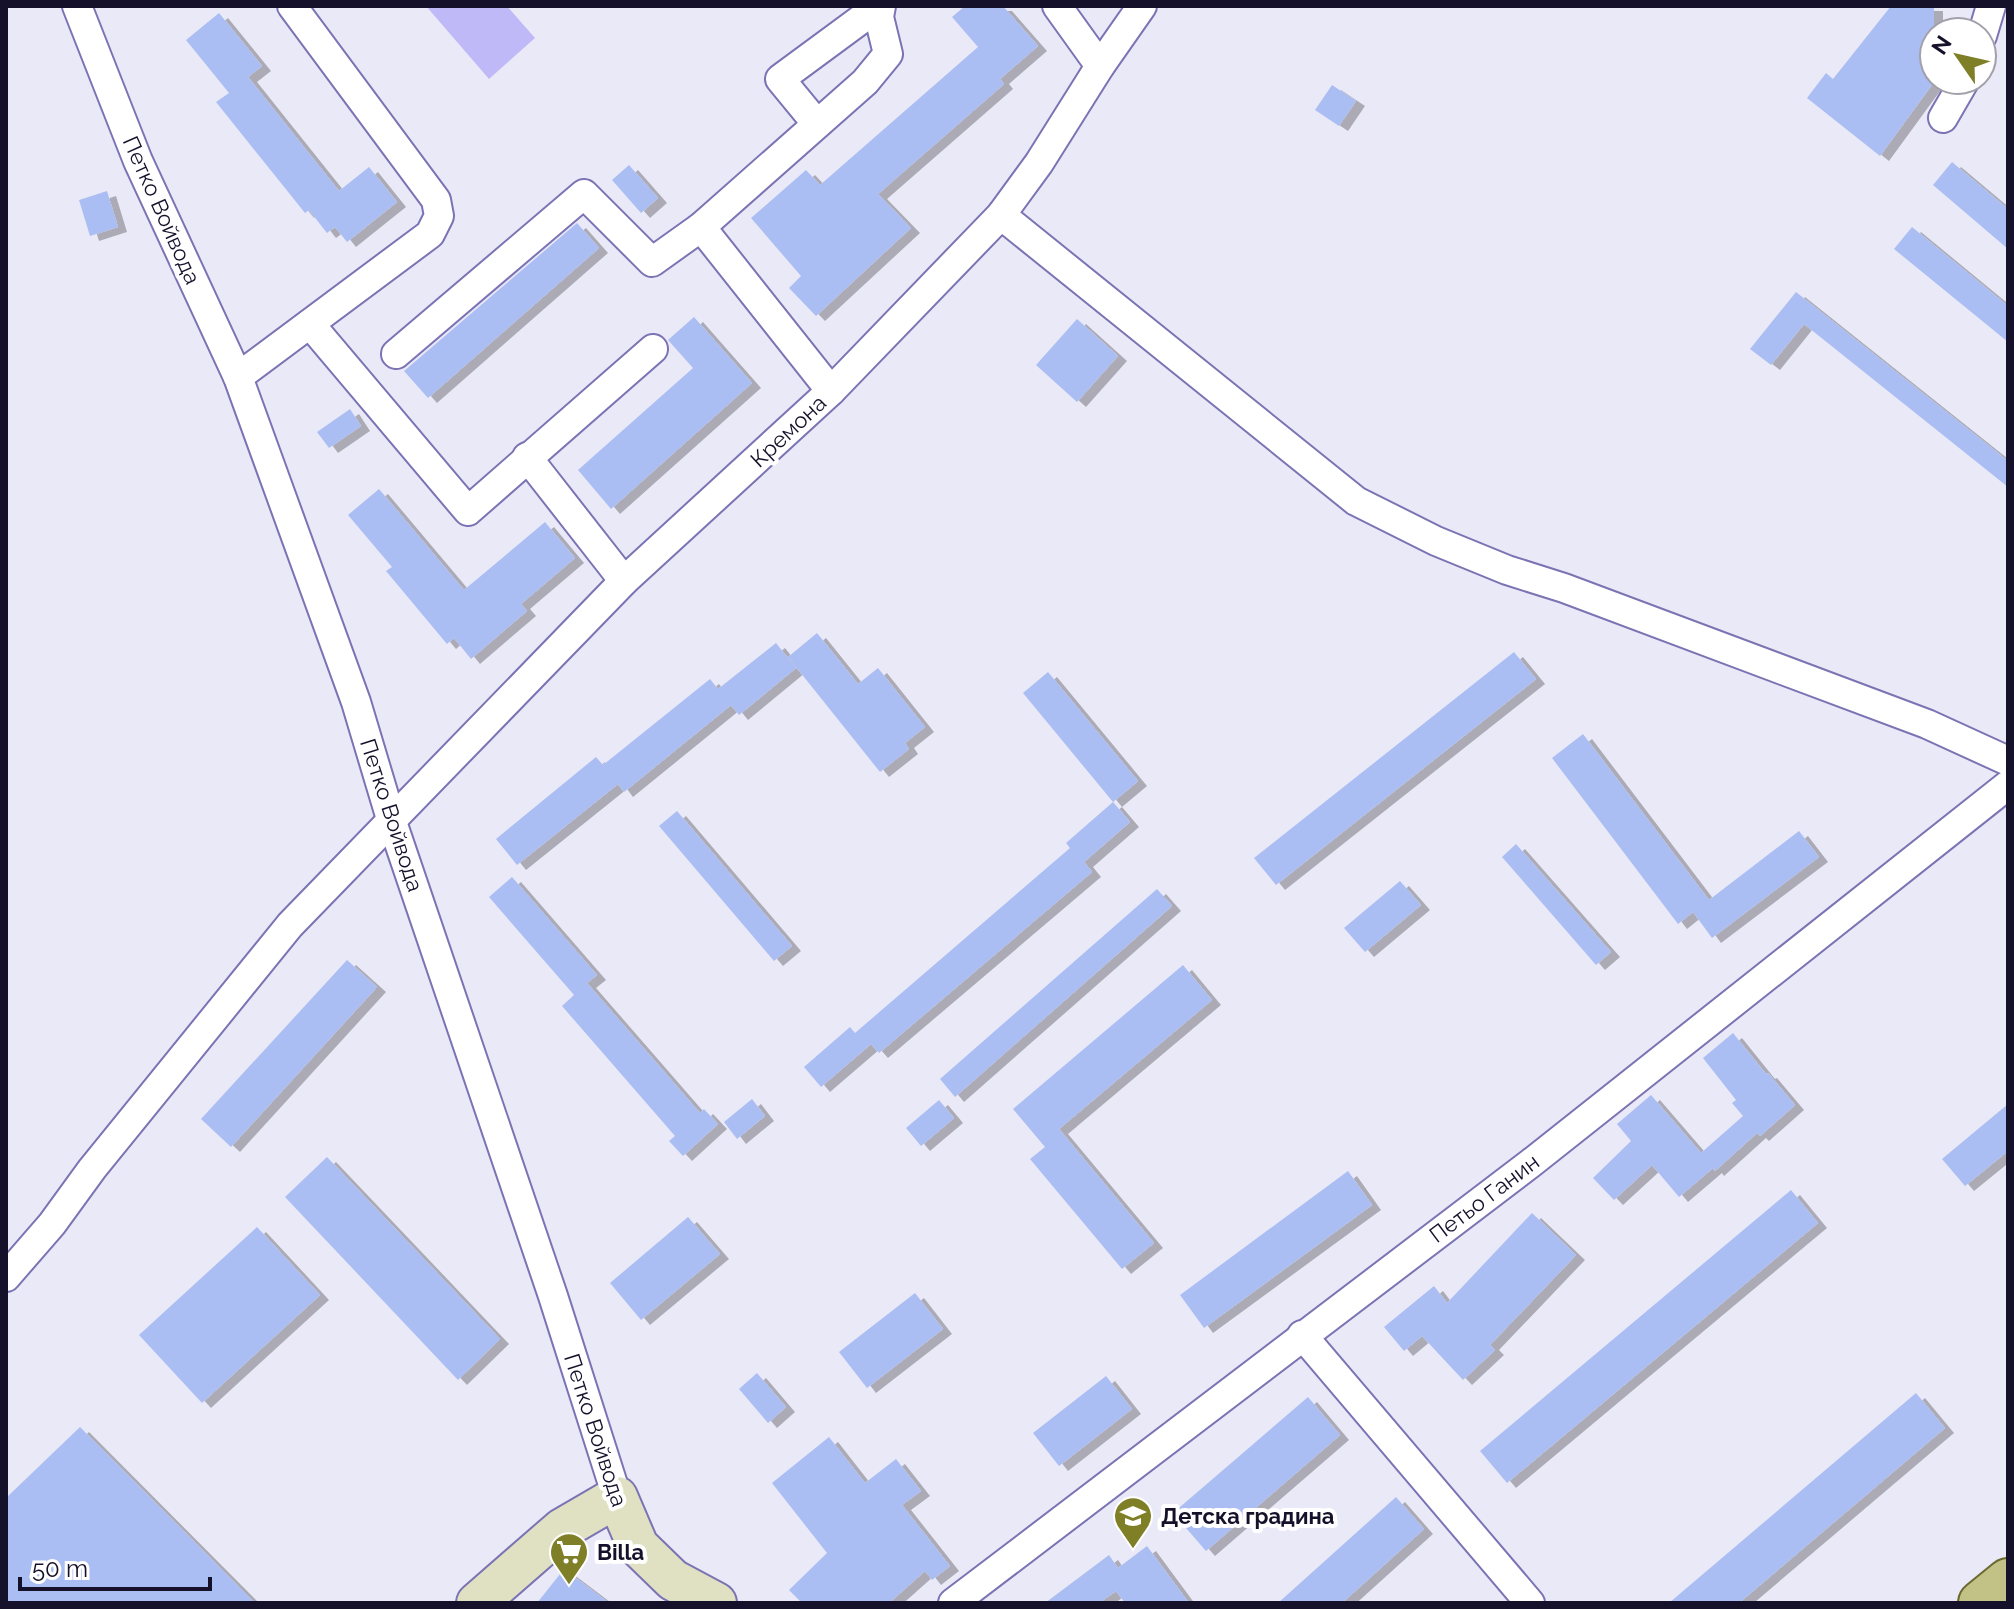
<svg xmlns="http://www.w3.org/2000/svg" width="2014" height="1609" font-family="Raleway,sans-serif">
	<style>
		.green { fill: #c0b9f7 }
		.building { fill: #abbef3; filter: url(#shadow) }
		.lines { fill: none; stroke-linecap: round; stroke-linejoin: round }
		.street-casing { stroke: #7b73b3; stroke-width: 32 }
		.secondary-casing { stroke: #7b73b3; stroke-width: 44 }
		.primary-casing { stroke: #6b6931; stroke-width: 48 }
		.street { stroke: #fff; stroke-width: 28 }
		.secondary { stroke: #e0e0c2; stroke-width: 40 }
		.primary { stroke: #c2c286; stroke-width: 44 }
		.labels { text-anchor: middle; stroke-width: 8; stroke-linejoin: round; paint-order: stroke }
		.street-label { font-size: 22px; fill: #16112a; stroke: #fff }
		.poi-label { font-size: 22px; font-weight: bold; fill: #16112a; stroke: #fff; text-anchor: start }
	</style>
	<defs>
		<filter id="shadow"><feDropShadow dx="9" dy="5" stdDeviation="0" flood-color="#0004"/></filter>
	</defs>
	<rect width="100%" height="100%" fill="#eae9f7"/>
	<polygon class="green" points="426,6 507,6 535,38 489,79"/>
	<g class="building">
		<polygon points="965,6 1003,6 1038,46 1000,79 1004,84 878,194 911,228 816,316 789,288 801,276 751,218 806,170 820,185 978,47 952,17"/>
		<polygon points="1891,6 1934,6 1934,82 1880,156 1807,98 1826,73 1833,79"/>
		<polygon points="219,13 262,66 248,77 339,191 369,167 397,202 347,242 335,227 327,233 309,210 305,213 216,102 229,93 186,40"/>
		<polygon points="1332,85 1356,101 1339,126 1315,110"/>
		<polygon points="1952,162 2008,209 2008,249 1933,185"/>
		<polygon points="629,165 658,198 641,213 612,180"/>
		<polygon points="107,191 118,227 90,236 79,200"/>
		<polygon points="577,223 599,248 428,398 404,371"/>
		<polygon points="1912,227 2008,306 2008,342 1894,249"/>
		<polygon points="1796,292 2008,461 2008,487 1804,324 1771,365 1750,349"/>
		<polygon points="694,317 752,383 611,509 578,470 693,368 668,340"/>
		<polygon points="1077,319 1118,356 1077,402 1036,365"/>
		<polygon points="350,409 361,426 329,448 317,432"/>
		<polygon points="379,489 464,590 545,522 575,558 521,604 527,611 471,659 454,638 447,644 386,571 392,567 348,515"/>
		<polygon points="817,633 858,684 878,668 925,727 905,743 909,749 880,772 788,657"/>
		<polygon points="776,643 796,668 739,715 731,705 624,792 618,784 517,865 496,839 596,757 603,765 710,679 718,689"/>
		<polygon points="1514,652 1536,679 1276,885 1254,858"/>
		<polygon points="1048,672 1138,781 1113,802 1023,693"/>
		<polygon points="1583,734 1709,900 1799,831 1819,857 1712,938 1693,912 1678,924 1552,758"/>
		<polygon points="1113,802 1130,822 1084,862 1092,872 879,1053 871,1044 821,1087 804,1067 850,1027 855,1033 1070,848 1066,843"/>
		<polygon points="677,811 792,946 774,961 659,826"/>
		<polygon points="1516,844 1611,952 1596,965 1502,857"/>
		<polygon points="512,877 597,975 587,983 700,1113 704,1109 718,1124 683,1156 669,1141 675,1136 562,1006 574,995 489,897"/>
		<polygon points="1400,881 1421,905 1365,952 1344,928"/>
		<polygon points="1157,889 1172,906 955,1097 940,1079"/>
		<polygon points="347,960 377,987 231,1147 201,1119"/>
		<polygon points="1183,965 1212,1000 1059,1129 1154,1243 1122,1269 1030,1159 1045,1147 1013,1109"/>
		<polygon points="1733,1033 1766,1074 1768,1073 1795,1105 1760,1136 1757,1133 1715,1171 1713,1168 1679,1197 1652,1165 1614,1200 1593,1178 1631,1141 1617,1124 1651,1095 1701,1153 1743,1116 1732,1103 1736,1100 1703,1058"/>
		<polygon points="752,1099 765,1116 737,1139 724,1122"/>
		<polygon points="939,1100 954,1118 921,1146 906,1128"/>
		<polygon points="2008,1104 2008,1151 1965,1186 1942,1159"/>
		<polygon points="327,1157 500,1339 458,1380 285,1197"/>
		<polygon points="1348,1171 1372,1205 1204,1328 1180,1295"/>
		<polygon points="1791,1190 1818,1223 1507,1483 1480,1451"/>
		<polygon points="1532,1213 1576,1255 1490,1345 1495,1350 1463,1380 1422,1336 1404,1351 1384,1327 1434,1286 1447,1303"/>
		<polygon points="688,1217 720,1254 641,1320 610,1283"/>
		<polygon points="257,1227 320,1295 202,1403 139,1335"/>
		<polygon points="915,1293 943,1329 867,1388 839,1352"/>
		<polygon points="757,1373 786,1407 768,1423 739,1389"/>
		<polygon points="1106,1376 1132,1409 1059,1466 1033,1433"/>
		<polygon points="1916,1393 1945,1428 1739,1603 1669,1603"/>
		<polygon points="1308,1397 1340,1435 1206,1551 1173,1513"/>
		<polygon points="80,1427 255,1603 6,1603 6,1498"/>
		<polygon points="829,1437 865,1483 896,1459 921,1491 902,1505 950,1566 932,1580 925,1571 889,1603 802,1603 789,1590 827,1553 772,1483"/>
		<polygon points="1396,1497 1424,1529 1342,1603 1278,1603"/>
		<polygon points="1147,1546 1189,1603 1125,1603 1116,1591 1099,1603 1045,1603 1109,1555 1118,1568"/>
		<polygon points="564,1569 609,1603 537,1603"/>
	</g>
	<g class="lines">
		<g class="street-casing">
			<g id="street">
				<polyline points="77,6 138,161 238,377 356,702 391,819 553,1296 617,1497"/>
				<polyline points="1057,6 1100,66"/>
				<polyline points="1982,36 1991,6"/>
				<polyline points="1943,118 1965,80"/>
				<polyline points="817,124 780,79 879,6"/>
				<polyline points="1001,215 1356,501 1436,541 1507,570 1564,588 1927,724 2008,761"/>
				<polyline points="701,227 831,391"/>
				<polyline points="310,324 468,511 653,349"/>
				<polyline points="396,354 584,194 652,262 701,227 865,82 888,54 879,17 881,6"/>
				<polyline points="238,377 430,234 439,216 436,200 292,6"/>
				<polyline points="527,457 624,581"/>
				<polyline points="6,1277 52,1224 92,1169 290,925 624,581 831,391 1001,215 1039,163 1100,66 1142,6"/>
				<polyline points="1302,1335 1530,1603"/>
				<polyline points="953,1603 1531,1163 2008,785"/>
			</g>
		</g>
		<g class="secondary-casing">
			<polyline id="secondary" points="477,1603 562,1529 617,1497 638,1546 673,1580 716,1603"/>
		</g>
		<g class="primary-casing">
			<polyline id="primary" points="1981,1603 2008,1581"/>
		</g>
		<use href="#street" class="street"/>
		<use href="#secondary" class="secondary"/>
		<use href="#primary" class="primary"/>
	</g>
	<defs>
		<g id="school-pin" transform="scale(2)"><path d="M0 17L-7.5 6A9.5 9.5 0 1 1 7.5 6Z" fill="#7f7f28" stroke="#fff"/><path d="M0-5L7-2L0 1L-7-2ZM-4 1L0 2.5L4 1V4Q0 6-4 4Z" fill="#fff"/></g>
		<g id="supermarket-pin" transform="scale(2)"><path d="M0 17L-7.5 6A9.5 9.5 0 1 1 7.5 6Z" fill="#7f7f28" stroke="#fff"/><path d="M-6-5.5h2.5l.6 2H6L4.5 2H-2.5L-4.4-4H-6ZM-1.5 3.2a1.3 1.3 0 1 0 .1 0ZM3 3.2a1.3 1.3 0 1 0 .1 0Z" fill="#fff"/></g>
	</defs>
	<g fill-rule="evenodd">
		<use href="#school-pin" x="1133" y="1516"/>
		<use href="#supermarket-pin" x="569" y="1552"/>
	</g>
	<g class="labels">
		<g class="street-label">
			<text transform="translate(162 210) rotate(66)" y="8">Петко Войвода</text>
			<text transform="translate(788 431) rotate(-43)" y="8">Кремона</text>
			<text transform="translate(392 815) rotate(72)" y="8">Петко Войвода</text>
			<text transform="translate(1484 1198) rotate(-37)" y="8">Петьо Ганин</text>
			<text transform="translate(596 1430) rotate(72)" y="8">Петко Войвода</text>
		</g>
		<g class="poi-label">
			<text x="1161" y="1524">Детска градина</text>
			<text x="597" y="1560">Billa</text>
		</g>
	</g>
	<rect width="2014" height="1609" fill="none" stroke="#16112a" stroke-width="16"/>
	<g transform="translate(1958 56) rotate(304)"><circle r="38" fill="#ffffff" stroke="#a2a0aa" stroke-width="2"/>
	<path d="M0-6L14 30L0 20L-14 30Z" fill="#7f7f28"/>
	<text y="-12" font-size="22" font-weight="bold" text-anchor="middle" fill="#16112a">N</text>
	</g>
	<path d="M20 1577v12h190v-12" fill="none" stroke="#16112a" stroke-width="4"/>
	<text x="32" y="1577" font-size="24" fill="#16112a" stroke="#ffffff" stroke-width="6" paint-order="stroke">50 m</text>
</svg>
